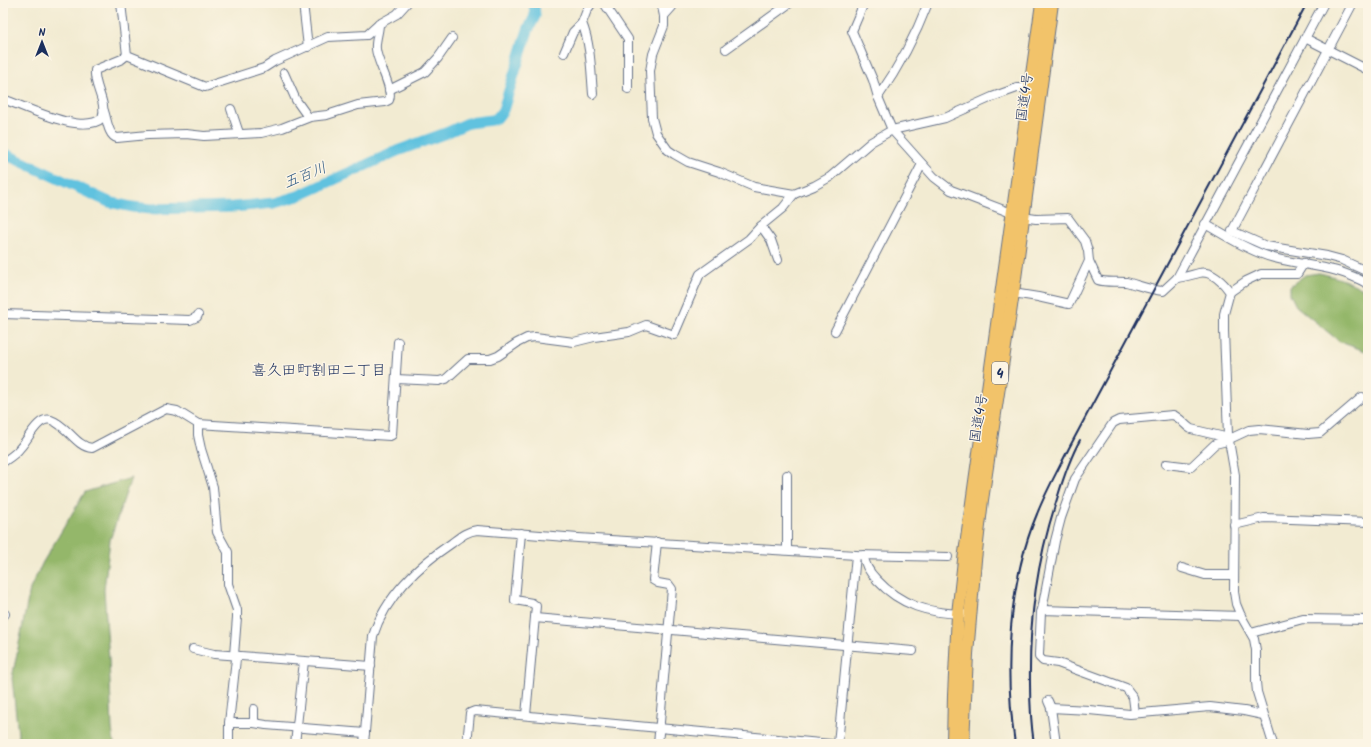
<svg xmlns="http://www.w3.org/2000/svg" width="1371" height="747" font-family="Kalam,'Klee One',sans-serif">
	<style>
		.forest { fill: #94b76b; stroke: #587364 }
		.lines { fill: none; stroke-linecap: round; stroke-linejoin: round }
		.river { stroke: #61c2df; stroke-width: 11 }
		.minor-casing { stroke: #667187; stroke-width: 10 }
		.highway-casing { stroke: #667187; stroke-width: 14 }
		.minor { stroke: #fff; stroke-width: 8 }
		.highway { stroke: #f2c36a; stroke-width: 12 }
		.rail { stroke: #1b2f5e; stroke-width: 2 }
		.labels { text-anchor: middle; stroke-width: 3; stroke-linejoin: round; paint-order: stroke }
		.shield { fill: #fcf5e5; stroke: #5e6a86; stroke-width: 1 }
		.shield-label { font-size: 13px; font-weight: bold; fill: #1b2f5e }
		.street-label { font-size: 14px; fill: #1b2f5e; stroke: #fcf5e5 }
		.water-label { font-size: 15px; font-style: italic; fill: #305b85; stroke: #fcf5e5 }
		.neighbourhood-label { font-size: 15px; fill: #1b2f5e; stroke: #fcf5e5 }
	</style>
	<rect width="100%" height="100%" fill="#fcf5e5"/>
	<filter id="ink" filterUnits="userSpaceOnUse"><feTurbulence type="fractalNoise" baseFrequency=".025" numOctaves="2"/><feDisplacementMap in="SourceGraphic" scale="8" xChannelSelector="R" yChannelSelector="G"/><feConvolveMatrix kernelMatrix="1 2 1 2 8 2 1 2 1" color-interpolation-filters="sRGB"/></filter>
	<filter id="wash" filterUnits="userSpaceOnUse"><feTurbulence type="fractalNoise" baseFrequency=".012" numOctaves="4" result="noise"/><feDisplacementMap in="SourceGraphic" scale="16" xChannelSelector="R" yChannelSelector="G"/><feGaussianBlur stdDeviation="0.9" result="paint"/><feColorMatrix in="noise" values="0 0 0 0 0 0 0 0 0 0 0 0 0 0 0 0 0 1.4 0 .05"/><feComposite in="paint" operator="in"/></filter>
	<g filter="url(#wash)">
		<rect width="100%" height="100%" fill="#f2ebd2"/>
		<g class="forest">
			<path d="M1319 273C1337 277 1352 282 1368 292V352L1340 342 1296 306 1290 294V286L1305 275Z"/>
			<polygon points="131,478 110,540 104,590 109,659 112,728 114,744 19,744 12,678 30,589 43,562 85,492"/>
		</g>
		<g class="lines">
			<polyline class="river" points="3,153 109,202 132,207 151,209 233,207 274,203 298,196 397,151 446,133 468,123 492,120 497,118 503,110 528,30 535,16 534,3"/>
		</g>
	</g>
	<g filter="url(#ink)">
		<g class="lines">
			<g class="minor-casing">
				<g id="minor">
					<polyline points="121,3 127,55 205,87 264,68 275,61 328,37 367,35 379,24 397,14 407,3"/>
					<polyline points="303,3 308,47"/>
					<path d="M592 3 587 10 582 23C591 45 591 71 593 94"/>
					<polyline points="604,3 628,39 628,89"/>
					<polyline points="659,3 662,7 664,16 664,26 653,54 650,71 652,118 656,133 668,150 674,154 688,162 719,172 754,187 794,194 814,186 830,177 871,142 892,130 945,118 992,97 1017,88 1030,88"/>
					<path d="M864 3 852 31 873 80 878 97 892 130 934 177 951 190 1022 217 1036 219 1068 218 1085 241 1088 251 1089 261 1098 280C1106 283 1117 281 1126 282 1138 285 1150 290 1163 291L1177 278C1185 277 1191 275 1199 273 1211 270 1224 283 1230 292L1224 314V331L1228 435 1235 475 1234 592 1236 604 1241 616 1254 639 1256 650V682L1257 692 1273 744"/>
					<polyline points="1353,3 1232,231 1266,246 1327,256 1342,260 1368,272"/>
					<polyline points="664,16 672,7 670,3"/>
					<polyline points="1305,38 1368,70"/>
					<polyline points="726,49 790,3"/>
					<polyline points="564,53 573,32 582,23"/>
					<polyline points="284,73 296,100 308,117"/>
					<polyline points="389,90 425,72 438,58 452,38"/>
					<path d="M878 97C899 67 915 37 928 3"/>
					<path d="M3 99C24 106 83 136 102 118 108 103 93 86 95 70L122 59 127 55"/>
					<polyline points="231,109 239,133"/>
					<path d="M104 111C107 119 108 136 117 138L148 135 186 134 204 136 261 133 282 128 310 117 327 115 358 105 385 102 389 100C394 88 377 63 376 49 375 41 379 32 379 24"/>
					<path d="M1205 224C1226 236 1251 252 1274 258 1309 267 1334 265 1368 284"/>
					<polyline points="761,226 771,240 778,260"/>
					<polyline points="1177,278 1324,3"/>
					<polyline points="1230,292 1246,281 1261,274 1297,274 1304,263"/>
					<polyline points="1013,293 1038,297 1069,304 1089,261"/>
					<polyline points="3,314 190,320 197,317 198,315"/>
					<polyline points="835,331 922,164"/>
					<polyline points="396,379 439,381 446,379 468,359 490,359 498,356 517,343 527,338 535,337 574,342 594,337 629,332 646,325 674,335 700,274 749,239 761,226 783,208 794,194"/>
					<polyline points="198,424 198,435 201,449 213,487 217,532 228,552 228,584 237,610 237,617 234,655 236,659 229,723 229,744"/>
					<path d="M3 462C9 458 16 454 20 448 28 440 38 416 51 420 67 425 76 447 92 448L166 409 177 411 198 424 390 436 392 435 398 342"/>
					<polyline points="1166,464 1191,467 1215,444 1223,442 1249,430 1259,429 1308,434 1320,433 1362,397"/>
					<polyline points="787,475 787,550"/>
					<polyline points="1234,525 1264,518 1368,522"/>
					<polyline points="521,533 515,600 532,603 536,606 526,715"/>
					<polyline points="657,542 653,580 658,583 669,585 672,589 658,744"/>
					<path d="M864 555C864 565 870 573 877 580 901 606 929 613 963 614"/>
					<polyline points="1182,568 1205,575 1233,575"/>
					<path d="M1042 610 1055 541 1061 518 1075 479 1113 423 1119 420 1173 415C1181 418 1184 425 1191 429L1229 438"/>
					<polyline points="3,614 5,614"/>
					<polyline points="535,618 913,651"/>
					<polyline points="1251,633 1303,619 1368,620"/>
					<polyline points="193,649 214,654 371,666"/>
					<polyline points="1048,701 1051,708 1056,744"/>
					<polyline points="1051,708 1089,710 1130,714 1210,707 1244,711 1263,715"/>
					<polyline points="254,709 254,723"/>
					<polyline points="1135,713 1133,697 1126,688 1058,663 1043,661 1039,657 1039,654 1041,612 1042,610 1241,616"/>
					<polyline points="229,723 254,723 266,725 365,733"/>
					<polyline points="295,744 304,661"/>
					<path d="M364 744 373 636C385 597 419 565 452 543 460 537 467 531 477 530L578 538 856 555 948 557"/>
					<polyline points="467,744 470,713 475,711 831,744"/>
					<polyline points="838,744 856,555"/>
				</g>
			</g>
			<g class="highway-casing">
				<g id="highway">
					<polyline points="953,744 954,695 958,614 964,560 1042,3"/>
					<polyline points="963,744 967,654 975,560 982,500 1013,293 1052,3"/>
				</g>
			</g>
			<use href="#minor" class="minor"/>
			<use href="#highway" class="highway"/>
			<g class="rail">
				<path d="M1015 744C1004 670 1008 583 1037 514 1046 491 1058 470 1069 448L1307 3"/>
				<path d="M1034 744C1031 724 1030 704 1030 684 1029 618 1037 561 1057 499 1063 479 1070 458 1080 440"/>
			</g>
		</g>
	</g>
	<g class="labels">
		<rect class="shield" x="992" y="362" width="16" height="22" rx="3"/>
		<g class="shield-label">
			<text x="1000" y="378">4</text>
		</g>
		<g class="street-label">
			<text transform="translate(1024 97) rotate(-82)" y="5">国道4号</text>
			<text transform="translate(978 418) rotate(-81)" y="5">国道4号</text>
		</g>
		<g class="water-label">
			<text transform="translate(305 175) rotate(-22)" y="5">五百川</text>
		</g>
		<g class="neighbourhood-label">
			<text x="319" y="375">喜久田町割田二丁目</text>
		</g>
	</g>
	<rect width="1371" height="747" fill="none" stroke="#fcf5e5" stroke-width="16"/>
	<g transform="translate(42 42)" stroke="#fcf5e5" stroke-width="3" paint-order="stroke">
	<path d="M0-3L7 15L0 10L-7 15Z" fill="#1b2f5e"/>
	<text y="-6" font-size="11" font-weight="bold" text-anchor="middle" fill="#1b2f5e">N</text>
	</g>
</svg>
